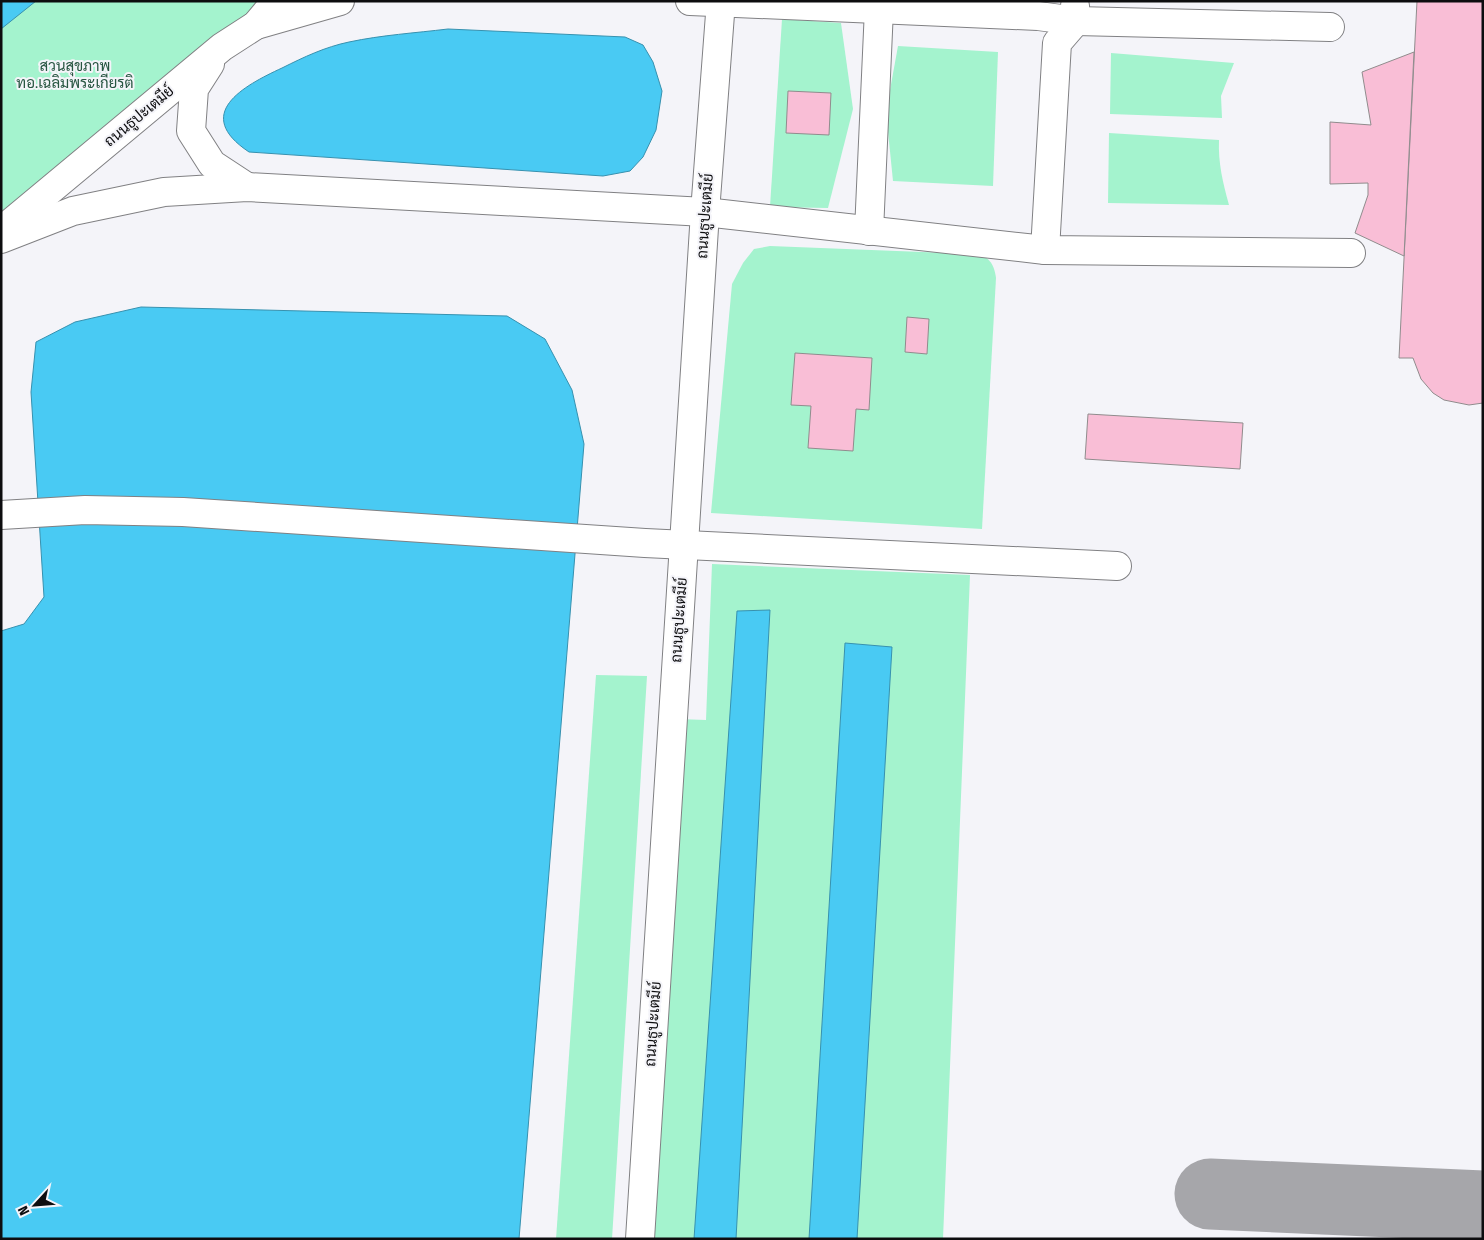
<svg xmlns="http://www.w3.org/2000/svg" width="1484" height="1240" font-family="'Fira Sans Condensed',Sarabun,sans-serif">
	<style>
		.green { fill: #a4f3ce }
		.water { fill: #49caf3; stroke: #3791af }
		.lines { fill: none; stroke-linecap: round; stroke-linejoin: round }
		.taxiway { stroke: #a6a6aa; stroke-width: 71 }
		.building { fill: #f9bed6; stroke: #908c8d }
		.minor-casing { stroke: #808083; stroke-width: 30 }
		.minor { stroke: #fff; stroke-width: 28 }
		.labels { text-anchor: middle; stroke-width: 4; stroke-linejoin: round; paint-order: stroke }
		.park-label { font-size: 15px; fill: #275541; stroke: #f4f4f9 }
		.street-label { font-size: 15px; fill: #0d0d0f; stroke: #f4f4f9 }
	</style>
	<rect width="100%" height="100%" fill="#f4f4f9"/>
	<g class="green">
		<polygon points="1,1 276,1 1,233"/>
		<polygon points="782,19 841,23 853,109 828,208 770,207"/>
		<polygon points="898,46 998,52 993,186 893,181 886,112"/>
		<polygon points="1111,53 1234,63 1221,96 1222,118 1110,114"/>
		<path d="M1109 133 1219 140C1218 163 1223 183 1229 205L1108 203Z"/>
		<path d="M770 246 973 254C988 255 994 263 996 278L982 529 711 513 732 284 743 263 754 249Z"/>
		<polygon points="712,564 970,575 943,1239 646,1239 678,719 706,720"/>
		<polygon points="596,675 647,676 612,1239 556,1239"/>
	</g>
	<g class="water">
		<polygon points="1,1 36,1 1,29"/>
		<path d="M448 29 625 37 643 45 653 62 662 91 656 130 643 157 630 171 603 176 249 152C192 114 243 86 282 68 304 57 325 47 349 42 382 35 415 33 448 29Z"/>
		<polygon points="141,307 507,316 545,339 572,390 584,444 519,1239 1,1239 1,631 24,624 44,597 31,392 36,342 75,322"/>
		<polygon points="770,610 736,1239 694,1239 737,611"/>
		<polygon points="845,643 892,647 857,1239 809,1239"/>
	</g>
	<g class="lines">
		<polyline class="taxiway" points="1210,1194 1483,1206"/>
	</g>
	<g class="building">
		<polygon points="1417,1 1483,1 1483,403 1469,405 1444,400 1433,393 1421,379 1413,358 1399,358"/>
		<polygon points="1414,52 1404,256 1355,233 1368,195 1368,183 1330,184 1330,122 1371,125 1362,72"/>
		<polygon points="788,91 831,93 829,135 786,133"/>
		<polygon points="907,317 929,319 927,354 905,352"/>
		<polygon points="795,353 872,358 869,410 856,409 853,451 808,448 811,406 791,405"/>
		<polygon points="1088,414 1243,423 1240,469 1085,459"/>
	</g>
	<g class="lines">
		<g class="minor-casing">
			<g id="minor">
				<polyline points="690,1 1038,16 1076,21 1330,27"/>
				<polyline points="256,25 340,1"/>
				<polyline points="210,64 194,89 191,131 212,164 247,187"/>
				<polyline points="1,231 222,47 256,25 276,1"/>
				<polyline points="869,231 879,9"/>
				<polyline points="1,239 73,211 164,192 247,187 705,212 1045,250 1351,253"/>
				<polyline points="1045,250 1057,43 1076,21 1075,6"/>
				<polyline points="1,515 85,510 183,512 645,543 1117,566"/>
				<polyline points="640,1239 705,212 721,1"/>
			</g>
		</g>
		<use href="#minor" class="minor"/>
	</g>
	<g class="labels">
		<g class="park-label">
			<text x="75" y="71">สวนสุขภาพ<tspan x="75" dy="17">ทอ.เฉลิมพระเกียรติ</tspan></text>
		</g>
		<g class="street-label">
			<text transform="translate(139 116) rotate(-40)" y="5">ถนนธูปะเตมีย์</text>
			<text transform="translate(705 216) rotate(-86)" y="5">ถนนธูปะเตมีย์</text>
			<text transform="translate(679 620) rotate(-86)" y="5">ถนนธูปะเตมีย์</text>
			<text transform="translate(653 1024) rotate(-86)" y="5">ถนนธูปะเตมีย์</text>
		</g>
	</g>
	<rect width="1484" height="1240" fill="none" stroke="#0d0d0f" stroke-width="5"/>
	<g transform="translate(35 1205) rotate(244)" stroke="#f4f4f9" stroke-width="4" paint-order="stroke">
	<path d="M0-4L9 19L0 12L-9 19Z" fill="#0d0d0f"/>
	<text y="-8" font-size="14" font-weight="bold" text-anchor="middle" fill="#0d0d0f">N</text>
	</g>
</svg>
